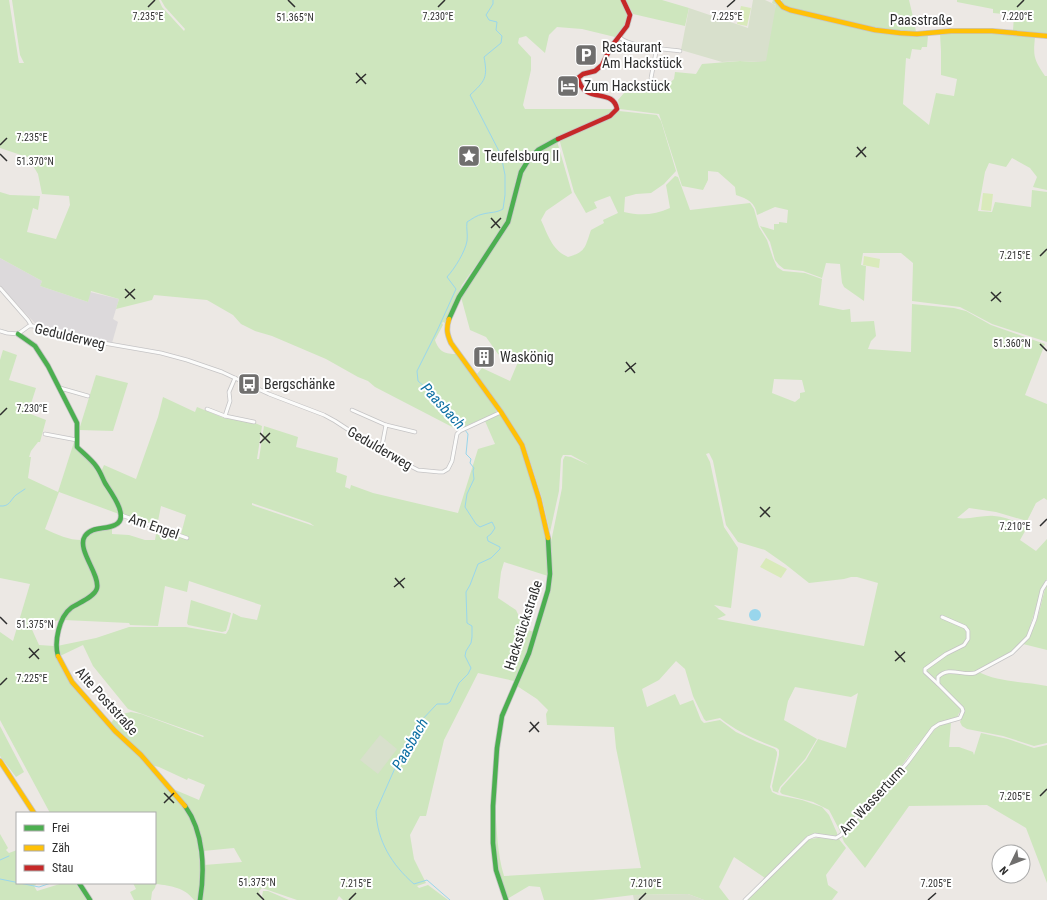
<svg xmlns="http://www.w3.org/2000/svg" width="1047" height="900" font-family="'Roboto Condensed',sans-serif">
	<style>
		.industrial { fill: #dcd9db }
		.green { fill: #cee6be; fill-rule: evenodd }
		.cemetery { fill: #d8e0cc }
		.pitch { fill: #d9eabb }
		.water { fill: #99d6ec }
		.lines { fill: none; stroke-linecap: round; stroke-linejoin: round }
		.stream { stroke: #99d6ec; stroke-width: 1 }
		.street-casing { stroke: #c5c4c5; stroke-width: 4.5 }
		.fast-casing { stroke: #c5c4c5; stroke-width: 6 }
		.slow-casing { stroke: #c5c4c5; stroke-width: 6 }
		.jam-casing { stroke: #c5c4c5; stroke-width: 6 }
		.street { stroke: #fcfcfb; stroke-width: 3 }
		.fast { stroke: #4caf50; stroke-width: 4.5 }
		.slow { stroke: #ffc107; stroke-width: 4.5 }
		.jam { stroke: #c62828; stroke-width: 4.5 }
		.ticks { fill: none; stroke: #2e2e2e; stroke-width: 1.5 }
		.labels { text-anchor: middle; stroke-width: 4; stroke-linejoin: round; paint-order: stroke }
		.street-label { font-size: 14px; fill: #2e2e2e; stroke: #fff }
		.poi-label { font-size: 14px; fill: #2e2e2e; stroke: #fff; text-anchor: start }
		.water-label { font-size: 15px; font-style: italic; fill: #0d6fa3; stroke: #fff }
		.ticks-label { font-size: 10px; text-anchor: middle; fill: #2e2e2e; stroke: #fff; stroke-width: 4; stroke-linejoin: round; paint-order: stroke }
	</style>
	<rect width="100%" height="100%" fill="#ece8e4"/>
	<polygon class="industrial" points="0,258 42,281 40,286 88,302 90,292 119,299 113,319 118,322 112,343 71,336 38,326 26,314 0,285"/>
	<g class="green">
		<path d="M0 0H9L19 63H24L20 55 12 0H159L162 7 184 31 185 29 165 7 161 0H621C632 20 629 20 615 37L582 29 557 27 549 35 545 53 526 36 519 38 518 43 531 57V70L523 105 525 109H614L608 115C595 121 582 127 569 133 550 142 527 149 519 171 513 185 513 201 508 216 504 228 494 235 489 247L462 285 445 323 443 322 442 323 443 325 435 340C439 352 445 354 457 354L476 379 495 406 496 411 495 414 470 424 458 430 375 387 368 381 358 377 326 359 272 336 255 331 241 324 233 315 207 300 154 295 152 300 116 309 119 299 91 291 88 302 40 286 42 281 0 258V192L10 195 40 196 38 210 33 208 27 232 56 239 70 205 69 196 42 194 38 174 29 159H56L27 157 0 148Z"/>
		<polygon points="626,0 662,0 689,8 685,26 633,14"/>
		<path d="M773 0H775L800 15 865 30 891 34 928 35 927 47H922L921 50 912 49 910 59 906 58 903 104 929 125 936 93 954 96 957 79 941 75V51L940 34 992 32 1035 37C1033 57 1034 59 1045 76H1047V190L1033 187 1037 177 1030 168 1012 158 1006 167 989 163 985 172 978 211 992 212 995 202 1031 207 1032 190 1047 192V342L992 324 960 307 912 301 913 263 901 253H863L861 265 866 266 864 301 844 287 842 283 840 264 826 263 822 278 803 271 784 269 779 265 775 260 770 242 760 226 774 230V224H779V222L787 223 788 210 775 207 757 215C755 202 748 199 736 195L735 187 718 172 708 171V180L703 190 682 186 659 114 620 109 618 100 624 93 660 92 674 79 675 72 696 74 702 64 740 61 758 62 776 5 772 3Z"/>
		<path d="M782 0H909L914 21 916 32C874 31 834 19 794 9L784 5 782 2Z"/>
		<polygon points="957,0 1047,0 1047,34 1013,31 1014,15 993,13 993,9 957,2"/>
		<path d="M619 111 657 115 661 121 676 171 664 184 651 193 636 194 625 197 624 212C640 216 655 215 670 208L666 185 675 176 678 177 690 210 750 203 754 209 759 227 767 240 773 258 777 267 783 271 805 273 822 279 819 305 843 310 850 309 851 322 874 321 876 336 871 341 868 349 911 352 912 304 954 308 966 311 991 325 1045 344 1025 395 1047 404V500L1044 498 1036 503 1027 521 996 512 969 508 957 518C969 520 982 515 994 516 1006 517 1017 522 1028 526L1020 540 1036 551 1047 539V579L1042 588 1027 636 1011 652 977 671C999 683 1024 681 1047 686V743L1034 746 1003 736 967 729 962 726 960 722 963 715V710L959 713 956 720 939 722 915 748 890 781 841 833 829 810 813 802 782 794 780 792 781 788 806 760 818 739 846 748 858 693 851 697 795 687 788 701 784 720 817 739 805 759 780 787 778 792 779 793 773 791 772 786 779 755V750L777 748C757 740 737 732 720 718L706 721 704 719 693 696 685 669 676 661 659 680 642 689 647 707 675 694 680 705 693 700 701 720 704 723 720 720 736 732 757 742 775 749 777 752V755L770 787 772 792 778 795 802 800 822 807 829 815 837 833V836C827 836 815 832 806 837L765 878 734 857 719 887 729 900H704L688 894 633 895 593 900H544L540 887 529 886 507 899 497 869 495 838V805C497 829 497 853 504 876L641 868 616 748 614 727 547 725 546 714 548 710 537 699 517 686 537 634 552 562 551 542 562 488 563 460 565 456 571 457 589 465 571 455H563L561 459 559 491 550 532 542 498 525 445 477 374 482 368 510 381 518 362 498 354 486 337 470 330 461 297 508 226 513 212 523 171 534 156 557 141 572 193 546 211 541 220C548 235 552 250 568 257 586 252 585 247 591 230L604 223 603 220 618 213 610 196 594 202 597 208 586 213 574 192 560 142V140L565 138C583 130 604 124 619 111ZM774 379 802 380 805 392 800 393V398L795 402 772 393ZM709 453 713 461 726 525 738 542 765 550 785 564 809 583 844 579 851 577H857L878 583 864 646 717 619 726 615 714 605 731 608 738 548 724 527 710 462 706 454Z"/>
		<path d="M3 350 17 355 9 380 36 388 28 413 46 420 40 442H38L31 451 29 457H31L28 478 58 492 74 442 76 448 94 466 118 508 119 514 59 492 45 529C58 535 68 540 82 540L95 577 96 584 93 592 68 609 61 620 55 621 38 618 29 623 39 645 54 646 67 677 134 749 181 802 195 826 202 878 198 900H194C184 887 171 886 156 884L155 888 152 892 151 900H134L130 892 136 889 133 883H155V813H50L0 720V632L13 641 30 584 0 578V360Z"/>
		<polygon points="96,375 128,383 113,431 79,430"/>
		<path d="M163 397 195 412 197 407 224 418 255 423 262 426 257 459H259L264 426 298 437 296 447 338 458 336 472 347 476 345 487 350 489 351 485 373 493 458 513 478 449 495 444 485 421 501 414 520 447 537 499 548 548V576L504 562 501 572 498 598 516 610 525 629 534 632 525 657 514 681 478 673 444 740 426 816H420L410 835 414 859 426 883 417 886 419 888 428 885 448 900H343L339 896 337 900H297L262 888 259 891 262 900H201L204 865 242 862 234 848 203 851 198 825 173 789 199 800 205 785 188 778 187 780 159 767 151 765 112 726 111 723 117 715 131 712 141 714 203 737 204 736 128 709 93 666 83 645 60 656 57 646 96 638 129 627H186L226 634 229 629 233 613 241 617 257 620 261 605 189 581 187 592 165 586 158 626 130 625 129 623 64 620 69 611 98 588 84 543 89 532 112 527V534L129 535 145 540H155L157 528 186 536 181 534 186 515 161 506 157 526 123 515 121 506 101 472 104 465 136 479 158 417ZM252 503 310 523 314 526 252 505Z"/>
		<path d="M1047 586V650L1023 644C1037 630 1040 607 1045 589Z"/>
		<polygon points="191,600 231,613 226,631 222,632 188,625 187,623"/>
		<polygon points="951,722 949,747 959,747 973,752 974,755 981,733 1008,739 1034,748 1047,745 1047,883 1026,828 987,805 909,806 865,868 844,842 842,837 855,821 870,807 917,749 940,724"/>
		<polygon points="0,726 24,772 16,777 0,756"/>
		<polygon points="0,834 8,848 6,850 9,853 17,850 17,883 35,883 36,885 34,886 37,891 63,883 75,883 87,900 0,900"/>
		<polygon points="818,838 839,839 846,848 826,875 828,885 838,892 832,900 747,900 809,839"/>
		<polygon points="263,891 268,891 289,900 264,900 262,896"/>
	</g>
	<g class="cemetery">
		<polygon points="753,0 765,0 776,5 766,61 758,62 740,61 722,62 681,50 689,8 748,28"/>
		<polygon points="380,735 397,749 378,774 360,760"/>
		<polygon points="688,894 704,900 634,900 633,895"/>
	</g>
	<g class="pitch">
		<polygon points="741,6 751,8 747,26 737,24"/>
		<polygon points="983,193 993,194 991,211 981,210"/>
		<polygon points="864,256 880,259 879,268 863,265"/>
		<polygon points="766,558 787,569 781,578 760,567"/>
	</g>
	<circle class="water" cx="755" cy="615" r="6"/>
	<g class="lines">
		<g class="stream">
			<path d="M464 427 460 421 435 399 426 388 418 381 417 371 437 331 456 289 447 277C455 268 465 252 467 241 468 234 466 228 467 222 472 219 477 215 483 214 491 212 496 213 503 209L505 195V175L501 155 470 95C485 81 488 78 484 57L501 43 502 36 496 30 497 22 489 20 486 15 493 4V0"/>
			<path d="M0 506C10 507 10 500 16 495 19 493 22 491 25 489"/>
			<polyline points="0,860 9,856"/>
			<polyline points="0,879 39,887 51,883"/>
			<polyline points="70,883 71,883"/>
			<path d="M450 900 427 880 414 884C392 865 377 841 376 811L403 750 413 738 420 722 435 706 437 704H447L450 702 459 683 468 674 471 668 465 656 466 651 471 643 472 637V626L467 623 466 592 470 585 478 564 491 558 500 549V547L488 541 487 537 491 534 495 528 492 522 480 527 476 524 465 507 467 494 474 479 473 471 474 468 470 463 471 459 466 454 468 434 465 430"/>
		</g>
		<g class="street-casing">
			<g id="street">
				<path d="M619 37C630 47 664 49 680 51"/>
				<polyline points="651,78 657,47"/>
				<polyline points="0,288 28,320 31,325"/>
				<polyline points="0,331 7,333 18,334 29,326 33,326 54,333 69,337 161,353 187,360 222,372 269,394 324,415 335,421 381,451 418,470 439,472 443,472 448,469 452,461 457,434 460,431 501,412"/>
				<polyline points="60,388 88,396"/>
				<polyline points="207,409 225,416 254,422"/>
				<polyline points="352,410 386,425 415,432"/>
				<polyline points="225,416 230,401 229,392 235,378"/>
				<polyline points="45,434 77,440"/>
				<polyline points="381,451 386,425"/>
				<polyline points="121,515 187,538"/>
				<polyline points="938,684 925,672 925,669 946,654 964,645 968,639 968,631 965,627 942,617"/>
				<path d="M745 900 808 838 815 835 836 838 841 835 856 818 878 797 908 762 933 728 939 724 960 718 963 711 962 708 938 684V677C949 666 962 676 975 673L1012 653 1028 637 1035 619 1042 590 1047 582"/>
			</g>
		</g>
		<g class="fast-casing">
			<g id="fast">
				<polyline points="449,319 459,297 508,222 521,172 529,159 538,150 558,139"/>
				<path d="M18 334 35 346 48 366 77 423V447C83 453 91 459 96 466 100 471 102 477 105 483 110 491 131 518 115 525 105 530 92 526 85 536 76 549 100 574 97 588 95 597 78 603 71 608 59 617 54 642 58 656"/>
				<path d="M185 806C204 832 205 870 200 900"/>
				<polyline points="79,883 90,900"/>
				<polyline points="506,900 496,870 493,843 493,806 497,748 502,716 529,653 548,590 550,574 548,538"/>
			</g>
		</g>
		<g class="slow-casing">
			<g id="slow">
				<polyline points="777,0 783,7 790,10 875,30 900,33 917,34 951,31 992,31 1047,36"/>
				<path d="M449 319C446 329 447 334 451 343L501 412 522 445 539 499 548 538"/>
				<polyline points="58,656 72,682 115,731 141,755 185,806"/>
				<polyline points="0,761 34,813"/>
			</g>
		</g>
		<g class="jam-casing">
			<path id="jam" d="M558 139 610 116 617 109C613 87 584 105 578 78L583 74 595 71 602 65 611 47 627 26 630 15 623 0"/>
		</g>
		<use href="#street" class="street"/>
		<use href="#fast" class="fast"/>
		<use href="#slow" class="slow"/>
		<use href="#jam" class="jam"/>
	</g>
	<path class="ticks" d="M288 0 295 7M148 7 155 0M438 7 445 0M727 7 735 0M1017 7 1024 0M356 73 366 84M356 83 366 74M0 145 7 138M857 147 866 157M0 154 7 161M856 157 866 147M491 218 500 228M491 228 501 218M1040 256 1047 249M125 289 135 299M991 292 1001 302M125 298 135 289M991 301 1001 292M1040 344 1047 351M626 362 635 373M625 372 636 363M0 415 7 408M260 433 270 443M260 443 270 433M760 507 770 517M760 517 770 507M1040 526 1047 519M395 578 404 588M394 587 405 578M0 617 7 624M29 648 39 659M895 651 905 662M29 658 39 649M895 661 905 652M0 685 7 678M530 722 539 732M529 732 539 722M164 793 174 803M1040 796 1047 789M164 803 174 793M257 893 264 900M349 900 356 893M639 900 646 893M928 900 936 893"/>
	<defs>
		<g id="parking-square" transform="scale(1.15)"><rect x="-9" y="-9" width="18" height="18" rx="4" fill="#706f6e" stroke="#fff"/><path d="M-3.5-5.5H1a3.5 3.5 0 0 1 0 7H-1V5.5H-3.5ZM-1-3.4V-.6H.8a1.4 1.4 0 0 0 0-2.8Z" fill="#fff"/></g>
		<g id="hotel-square" transform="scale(1.15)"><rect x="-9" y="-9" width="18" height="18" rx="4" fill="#706f6e" stroke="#fff"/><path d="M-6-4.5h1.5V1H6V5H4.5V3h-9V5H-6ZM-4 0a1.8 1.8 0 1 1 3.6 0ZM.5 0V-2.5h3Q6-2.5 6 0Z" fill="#fff"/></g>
		<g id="sight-square" transform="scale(1.15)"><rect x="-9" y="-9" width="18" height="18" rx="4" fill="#706f6e" stroke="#fff"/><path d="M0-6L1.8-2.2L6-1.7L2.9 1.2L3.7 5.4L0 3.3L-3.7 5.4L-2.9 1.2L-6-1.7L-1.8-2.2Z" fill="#fff"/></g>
		<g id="building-square" transform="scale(1.15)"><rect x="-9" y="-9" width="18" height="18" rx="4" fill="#706f6e" stroke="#fff"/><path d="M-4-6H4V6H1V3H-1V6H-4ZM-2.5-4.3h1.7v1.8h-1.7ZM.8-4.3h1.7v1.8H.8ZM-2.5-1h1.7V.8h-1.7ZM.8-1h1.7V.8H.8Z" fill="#fff"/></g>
		<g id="bus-square" transform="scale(1.15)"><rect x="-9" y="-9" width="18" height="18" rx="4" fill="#706f6e" stroke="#fff"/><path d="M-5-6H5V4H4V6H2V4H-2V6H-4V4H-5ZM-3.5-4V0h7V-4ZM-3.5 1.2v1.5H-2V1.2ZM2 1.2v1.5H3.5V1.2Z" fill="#fff"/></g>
	</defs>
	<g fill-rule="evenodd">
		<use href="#parking-square" x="586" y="55"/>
		<use href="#hotel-square" x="568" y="86"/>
		<use href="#sight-square" x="469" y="156"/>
		<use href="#building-square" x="484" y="357"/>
		<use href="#bus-square" x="249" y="384"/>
	</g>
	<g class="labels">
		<g class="street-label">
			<text x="921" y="25">Paasstraße</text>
			<text transform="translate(70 336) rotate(13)" y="5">Gedulderweg</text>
			<text transform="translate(380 448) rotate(30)" y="5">Gedulderweg</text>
			<text transform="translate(154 526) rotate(19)" y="5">Am Engel</text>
			<text transform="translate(523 625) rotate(-72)" y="5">Hackstückstraße</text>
			<text transform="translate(107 701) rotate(48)" y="5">Alte Poststraße</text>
			<text transform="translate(872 800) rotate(-47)" y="5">Am Wasserturm</text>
		</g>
		<g class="poi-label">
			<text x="602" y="52">Restaurant<tspan x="602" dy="16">Am Hackstück</tspan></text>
			<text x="584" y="91">Zum Hackstück</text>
			<text x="484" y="161">Teufelsburg II</text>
			<text x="500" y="362">Waskönig</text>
			<text x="264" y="389">Bergschänke</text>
		</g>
		<g class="water-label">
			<text transform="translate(443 406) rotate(47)" y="5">Paasbach</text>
			<text transform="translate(410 744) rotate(-60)" y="5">Paasbach</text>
		</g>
	</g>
	<g class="ticks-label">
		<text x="148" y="20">7.235°E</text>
		<text x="438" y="20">7.230°E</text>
		<text x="727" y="20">7.225°E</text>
		<text x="1017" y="20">7.220°E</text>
		<text x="295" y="21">51.365°N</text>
		<text x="32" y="141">7.235°E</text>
		<text x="35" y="165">51.370°N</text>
		<text x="1015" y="259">7.215°E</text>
		<text x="1012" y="347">51.360°N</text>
		<text x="32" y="412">7.230°E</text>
		<text x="1015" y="530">7.210°E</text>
		<text x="35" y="628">51.375°N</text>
		<text x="32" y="682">7.225°E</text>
		<text x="1015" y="800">7.205°E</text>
		<text x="257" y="886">51.375°N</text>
		<text x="356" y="887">7.215°E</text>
		<text x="646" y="887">7.210°E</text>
		<text x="936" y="887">7.205°E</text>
	</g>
	<rect x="16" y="812" width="140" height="72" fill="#ffffff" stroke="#ababab"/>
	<rect x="24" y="825" width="20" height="6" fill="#4caf50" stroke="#ababab"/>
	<text x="52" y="832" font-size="12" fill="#2e2e2e">Frei</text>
	<rect x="24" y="845" width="20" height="6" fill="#ffc107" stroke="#ababab"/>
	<text x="52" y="852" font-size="12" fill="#2e2e2e">Zäh</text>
	<rect x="24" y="865" width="20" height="6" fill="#c62828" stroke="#ababab"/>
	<text x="52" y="872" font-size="12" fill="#2e2e2e">Stau</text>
	<g transform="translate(1011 864) rotate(227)"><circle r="19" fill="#ffffff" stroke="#ababab"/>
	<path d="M0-3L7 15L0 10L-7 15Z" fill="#706f6e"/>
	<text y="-6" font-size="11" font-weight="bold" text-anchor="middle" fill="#2e2e2e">N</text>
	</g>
</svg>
